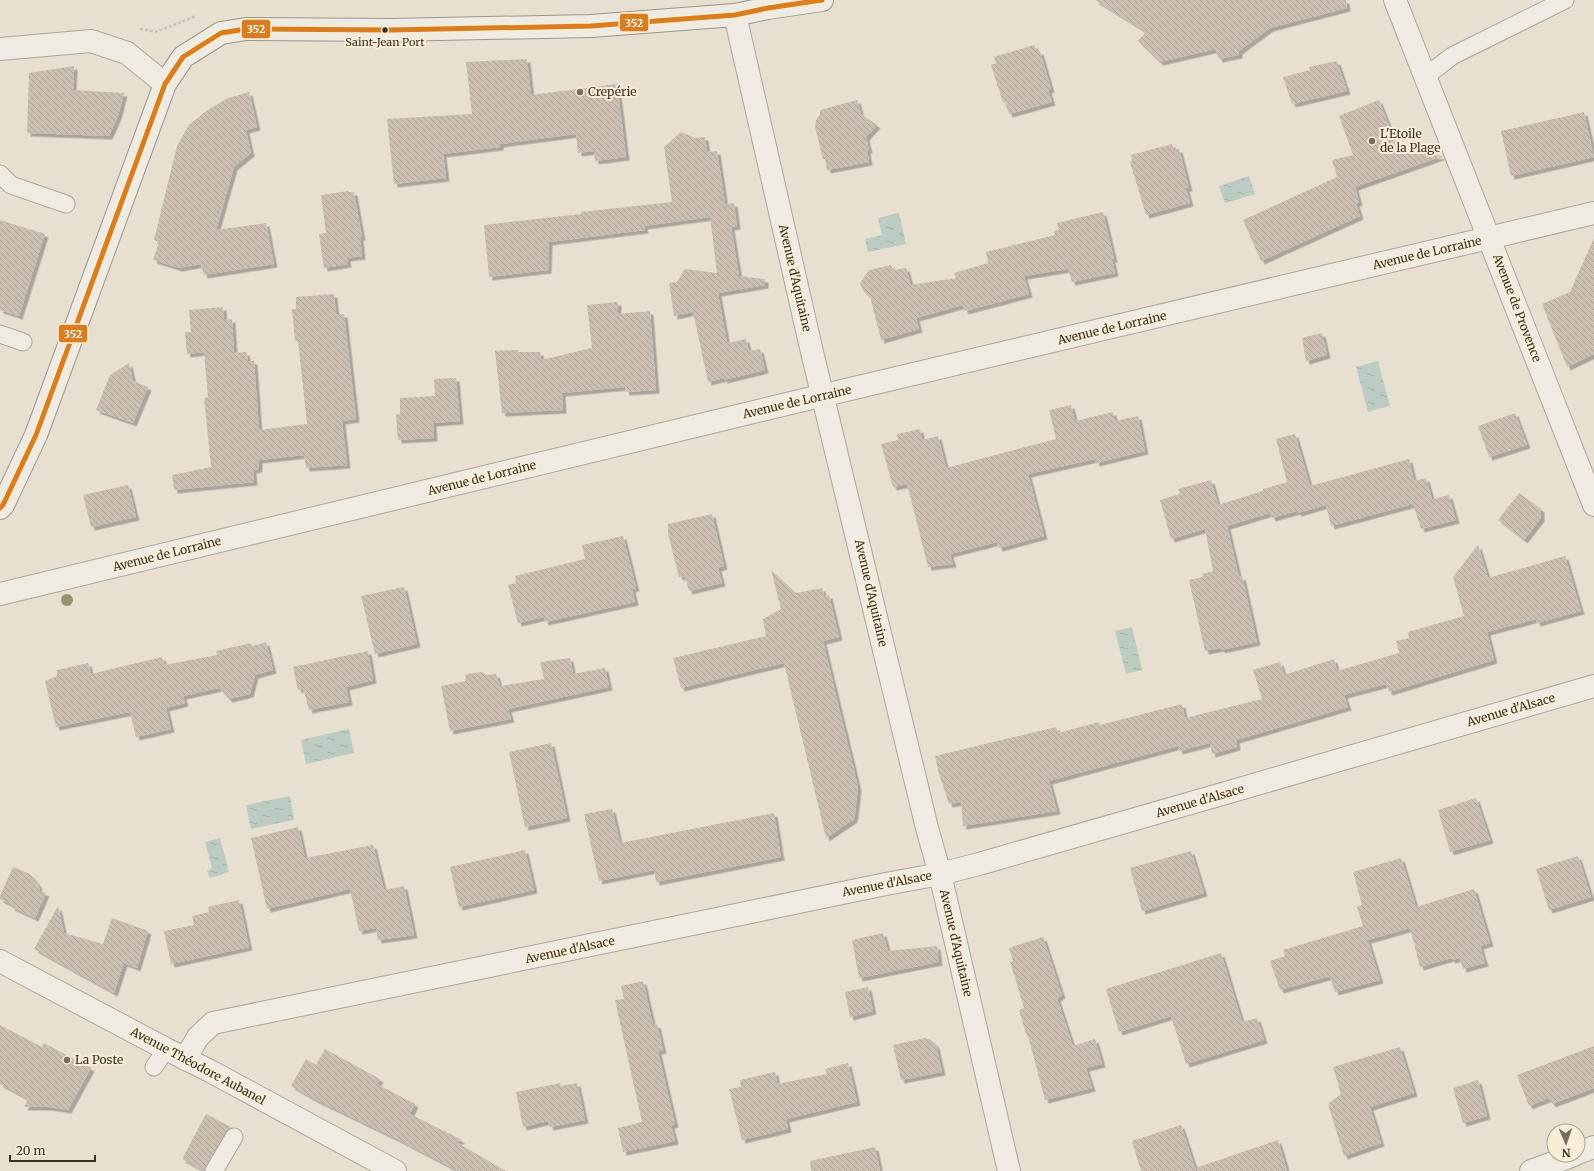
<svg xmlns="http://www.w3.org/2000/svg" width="1594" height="1171" font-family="Merriweather,serif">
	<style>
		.water { fill: url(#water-ripples) }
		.building { fill: url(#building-back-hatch); filter: url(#shadow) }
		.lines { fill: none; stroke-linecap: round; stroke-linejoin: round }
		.lane-casing { stroke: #ada599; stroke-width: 19 }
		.street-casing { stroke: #ada599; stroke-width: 24 }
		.secondary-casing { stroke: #9c958a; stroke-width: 24 }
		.path { stroke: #c8c2b9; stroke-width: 2.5; stroke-dasharray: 3 2; stroke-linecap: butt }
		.lane { stroke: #efebe3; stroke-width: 17 }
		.street { stroke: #efebe3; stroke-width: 22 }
		.secondary { stroke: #efebe3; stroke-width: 22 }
		.bus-1-casing { stroke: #f7eed8; stroke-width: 8 }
		.bus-1 { stroke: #da7d1f; stroke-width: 5 }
		.tree { fill: #929673 }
		.bus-dot { fill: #3d2e20; stroke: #f7eed8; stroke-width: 1.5 }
		.poi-dot { fill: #786c5e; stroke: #f7eed8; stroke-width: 1.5 }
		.labels { text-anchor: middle; stroke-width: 4; stroke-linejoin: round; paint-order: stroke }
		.bus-label { font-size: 11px; fill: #3d2e20; stroke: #f7eed8 }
		.poi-label { font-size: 12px; fill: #3d2e20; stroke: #f7eed8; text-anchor: start }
		.street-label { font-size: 12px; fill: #3d2e20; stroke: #f7eed8 }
		.line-badge { stroke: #f7eed8; stroke-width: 1.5 }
		.badge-label { font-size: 11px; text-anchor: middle; font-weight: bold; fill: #fff }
	</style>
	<defs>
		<pattern id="water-ripples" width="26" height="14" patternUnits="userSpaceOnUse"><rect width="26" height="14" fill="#bcccc2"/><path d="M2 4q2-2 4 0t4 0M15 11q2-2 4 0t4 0" fill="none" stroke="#a2b0a6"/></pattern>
		<pattern id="building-back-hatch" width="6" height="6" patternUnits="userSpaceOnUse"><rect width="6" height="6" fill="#cbbfb2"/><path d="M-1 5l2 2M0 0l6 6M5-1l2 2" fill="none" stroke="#afa499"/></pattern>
		<filter id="shadow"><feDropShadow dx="3.5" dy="3.5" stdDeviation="0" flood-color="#0004"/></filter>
	</defs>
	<rect width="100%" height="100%" fill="#e7e0d1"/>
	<g class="water">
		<polygon points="1249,176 1255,194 1225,203 1219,186"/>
		<polygon points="899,213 906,244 868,252 865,239 882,235 878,218"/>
		<polygon points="1378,361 1390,406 1368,412 1356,367"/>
		<polygon points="1132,627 1142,670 1126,674 1115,631"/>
		<polygon points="349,729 354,753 306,764 301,740"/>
		<polygon points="290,796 294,820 251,829 246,805"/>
		<polygon points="220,838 229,872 210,878 207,871 212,868 205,842"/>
	</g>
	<g class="building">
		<polygon points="1095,0 1346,0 1347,8 1270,28 1239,51 1239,55 1219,59 1216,49 1160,62 1138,41 1146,32"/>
		<polygon points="1034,45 1037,52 1040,51 1051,89 1048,90 1052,102 1009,114 1005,102 1003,103 991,65 996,63 994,57"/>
		<polygon points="527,59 531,95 617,84 626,157 595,161 594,151 578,153 576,134 500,144 500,147 443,154 446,178 394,184 387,119 472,114 466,62"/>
		<polygon points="1337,61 1347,91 1292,104 1283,77 1310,70 1309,67"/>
		<polygon points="74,66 73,90 124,93 118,116 109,136 27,133 29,73"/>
		<polygon points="249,92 257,127 246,130 251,153 234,167 216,230 266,223 274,264 204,275 201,264 179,268 153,260 159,242 154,240 177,146 189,125 206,111 228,98"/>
		<polygon points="857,100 861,114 877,125 866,137 869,150 867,150 869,162 827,170 825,159 823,159 815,127 816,120 820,114 820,110"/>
		<polygon points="1379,100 1399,152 1443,156 1355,187 1359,202 1356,203 1360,216 1261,261 1243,220 1337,177 1332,160 1353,155 1339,116"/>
		<polygon points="1584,112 1594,157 1511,176 1501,131"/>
		<polygon points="681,132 695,138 705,137 707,152 717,151 725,204 734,203 737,226 731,227 739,276 765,279 765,285 718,293 727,343 746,339 749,351 760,349 765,370 724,380 724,378 708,382 693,312 674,316 669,283 677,282 685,269 717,273 710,217 644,226 645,230 549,242 548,270 489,277 484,225 581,214 581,212 672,202 664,147"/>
		<polygon points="1172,144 1174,150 1179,149 1189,188 1186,188 1190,203 1146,215 1130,162 1132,161 1131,155"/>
		<polygon points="348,191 349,192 354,192 362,237 360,237 362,256 347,258 348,264 324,268 319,234 326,233 321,195"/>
		<polygon points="1103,212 1114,259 1112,259 1115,273 1072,282 1068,269 1024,276 1029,294 965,311 963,305 916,318 919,329 881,340 870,296 863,291 860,283 869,270 891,265 893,270 906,268 911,285 956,278 954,273 988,263 986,252 1055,235 1054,231 1059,230 1057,223"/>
		<polygon points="0,220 45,234 19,316 0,310"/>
		<polygon points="1594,238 1594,354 1567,367 1542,304 1570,292"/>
		<polygon points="334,294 336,314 344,314 356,419 342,421 347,465 306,468 304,455 259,460 259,469 253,470 254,482 174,490 172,475 211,467 204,398 208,397 204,352 187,354 185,332 191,332 189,310 223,307 224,320 232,319 234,353 246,352 248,361 254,361 259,430 307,424 298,341 295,341 292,309 296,309 296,297"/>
		<polygon points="618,302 618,314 650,311 656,390 626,392 625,387 562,393 563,410 502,413 495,351 518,350 518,352 540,352 541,360 592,348 587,305"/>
		<polygon points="1322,333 1327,355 1306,361 1302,338"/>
		<polygon points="129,363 133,381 148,387 133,423 96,410 110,375"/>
		<polygon points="456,378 460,421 433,423 434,438 398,440 396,415 400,414 400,398 435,396 434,379"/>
		<polygon points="1071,405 1075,421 1113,412 1115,421 1138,416 1145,451 1096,463 1095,459 1028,474 1044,536 999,548 997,542 950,554 953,564 928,567 907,484 893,487 881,444 898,440 897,434 920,429 922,440 938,436 946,468 1056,439 1049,410"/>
		<polygon points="1515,413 1527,445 1489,457 1478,426"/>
		<polygon points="1295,434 1310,486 1409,459 1414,481 1426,478 1432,499 1430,500 1449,495 1456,520 1421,529 1413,504 1331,526 1326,505 1298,513 1297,511 1272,518 1270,513 1227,526 1239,577 1242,576 1257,642 1221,650 1221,648 1205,651 1189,580 1203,577 1202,574 1213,571 1205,529 1171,539 1160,500 1180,494 1178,489 1211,480 1218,505 1263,491 1263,489 1287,482 1276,439"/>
		<polygon points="128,485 136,517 91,527 83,495"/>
		<polygon points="1519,493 1541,509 1541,518 1524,540 1498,520"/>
		<polygon points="712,514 724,566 718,568 722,583 689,591 685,576 679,577 668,534 668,524"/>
		<polygon points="623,536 636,588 632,589 635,602 545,622 544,617 518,623 508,585 516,583 515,576 585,559 582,545"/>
		<polygon points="1478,545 1488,578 1565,556 1581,611 1537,623 1536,619 1487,632 1494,660 1389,692 1386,684 1344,695 1348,707 1236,740 1237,747 1212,754 1210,743 1179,751 1178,746 1049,781 1057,811 963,826 961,802 949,804 939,774 935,756 1056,727 1058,733 1099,722 1100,725 1182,704 1185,718 1262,699 1253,670 1280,662 1284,675 1334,659 1337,671 1399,653 1396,641 1409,638 1408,632 1464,616 1453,577"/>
		<polygon points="771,570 796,593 822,588 824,596 829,595 839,637 823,641 858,787 855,814 854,819 826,838 784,663 681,688 673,658 766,636 763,619 781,609"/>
		<polygon points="404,587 417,644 375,654 361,596"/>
		<polygon points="266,642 273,670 255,675 250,694 229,699 219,688 183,696 185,703 166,708 171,729 136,737 130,712 56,727 45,681 57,676 57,670 88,663 91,674 162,657 164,665 217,655 216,651 251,643 252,646"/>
		<polygon points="368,651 373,680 346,687 349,702 309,710 303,688 298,690 293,667"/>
		<polygon points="570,658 573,674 605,668 609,687 508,709 511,719 450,731 441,686 465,681 466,674 482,672 486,675 496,674 500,686 544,679 540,662"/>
		<polygon points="551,743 567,818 525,827 509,752"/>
		<polygon points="1476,798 1490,840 1450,852 1438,810"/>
		<polygon points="612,809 620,843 774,813 781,857 656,882 654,870 599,881 584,814"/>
		<polygon points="298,827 305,858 373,845 384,890 404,886 414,935 378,940 376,928 359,931 350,889 267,909 251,838"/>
		<polygon points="525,850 534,890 459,907 450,867"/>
		<polygon points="1191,851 1204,893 1142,911 1130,868"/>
		<polygon points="1578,856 1591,897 1549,910 1536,869"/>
		<polygon points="1401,858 1416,907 1474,889 1490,943 1480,946 1485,963 1463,969 1460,958 1451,960 1451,958 1420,967 1410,928 1368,940 1367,938 1380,980 1335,992 1330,976 1280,990 1270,961 1285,956 1283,950 1363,926 1357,907 1362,905 1353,872"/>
		<polygon points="13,867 30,874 38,884 40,891 46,893 35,918 11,907 12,905 0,899 0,896"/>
		<polygon points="239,900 249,947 171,964 164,931 194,925 192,916 209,912 208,907"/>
		<polygon points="58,906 64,933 103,944 112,918 148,931 137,968 124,963 114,993 34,949"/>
		<polygon points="883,933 888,951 937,946 939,962 859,978 852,940"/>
		<polygon points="1043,937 1062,995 1057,998 1073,1046 1095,1039 1102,1064 1086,1068 1092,1088 1045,1100 1028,1036 1027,1037 1019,1010 1024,1008 1010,962 1013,961 1009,948"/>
		<polygon points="1221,953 1242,1022 1257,1018 1264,1040 1186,1064 1171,1016 1119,1032 1106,989"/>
		<polygon points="643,981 653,1025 657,1024 663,1050 658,1051 675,1124 671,1125 675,1141 623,1152 618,1128 642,1122 615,1000 624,999 621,986"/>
		<polygon points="868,987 873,1011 850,1017 845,992"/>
		<polygon points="0,1025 42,1047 44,1043 91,1068 68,1110 48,1107 24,1107 28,1099 0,1084"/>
		<polygon points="925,1038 931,1040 936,1045 942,1072 901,1080 893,1045"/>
		<polygon points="1594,1046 1594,1088 1552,1104 1549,1098 1529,1106 1517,1075"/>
		<polygon points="1400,1047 1414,1093 1370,1107 1381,1143 1344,1156 1328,1104 1341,1094 1333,1067"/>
		<polygon points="325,1049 380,1079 377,1084 415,1104 410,1114 462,1140 456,1142 506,1171 458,1171 401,1141 314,1099 291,1086 306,1059 316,1065"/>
		<polygon points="848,1063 857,1102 786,1119 788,1129 742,1140 729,1089 741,1087 740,1080 775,1072 777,1084 827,1074 825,1069"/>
		<polygon points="1478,1080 1487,1116 1463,1123 1453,1088"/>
		<polygon points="560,1083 561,1086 577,1083 585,1120 550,1127 548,1121 523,1127 516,1092"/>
		<polygon points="206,1114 231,1127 225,1132 204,1171 182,1159"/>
		<polygon points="1181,1125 1196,1171 1141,1171 1132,1141"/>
		<polygon points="1278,1140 1287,1171 1199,1171 1198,1167"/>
		<polygon points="875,1147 880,1171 811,1171 810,1161"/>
	</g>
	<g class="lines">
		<g class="lane-casing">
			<g id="lane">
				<polyline points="1425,77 1452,56 1565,0"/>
				<polyline points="0,174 11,185 66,204"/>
				<polyline points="0,334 23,342"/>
				<polyline points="154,1067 166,1049"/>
				<polyline points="214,1171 234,1137"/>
			</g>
		</g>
		<g class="street-casing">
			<g id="street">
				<polyline points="1395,0 1594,505"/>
				<polyline points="735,15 812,352 927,828 940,874 1009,1171"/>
				<polyline points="0,49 91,41 127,53 165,84"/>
				<polyline points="0,594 791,403 1594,213"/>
				<polyline points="0,961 166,1049 210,1071 395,1171"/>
				<polyline points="185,1059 198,1037 213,1023 886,884 940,874 979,864 1243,788 1594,686"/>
				<polyline points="1578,1153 1594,1147"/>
				<polyline points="1531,1171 1574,1155"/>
			</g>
		</g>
		<g class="secondary-casing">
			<polyline id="secondary" points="0,508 3,505 36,435 165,84 183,57 221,33 246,29 391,30 591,26 735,15 768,8 822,0"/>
		</g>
		<polyline class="path" points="140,29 156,32 196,16"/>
		<use href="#lane" class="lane"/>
		<use href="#street" class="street"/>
		<use href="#secondary" class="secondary"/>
		<g class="bus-1-casing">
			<polyline id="bus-1" points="0,508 3,505 36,435 165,84 183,57 221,33 246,29 391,30 591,26 735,15 768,8 822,0"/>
		</g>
		<use href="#bus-1" class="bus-1"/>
	</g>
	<circle class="tree" cx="67" cy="600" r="6"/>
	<circle class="bus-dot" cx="385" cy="30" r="3.5"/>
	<g class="poi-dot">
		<circle cx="580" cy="92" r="4"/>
		<circle cx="1372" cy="141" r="4"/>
		<circle cx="67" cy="1060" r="4"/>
	</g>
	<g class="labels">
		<g class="bus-label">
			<text x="385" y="46">Saint-Jean Port</text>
		</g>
		<g class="poi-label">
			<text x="588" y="96">Crepérie</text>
			<text x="1380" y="138">L'Etoile<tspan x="1380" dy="14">de la Plage</tspan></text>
			<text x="75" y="1064">La Poste</text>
		</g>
		<g class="street-label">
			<text transform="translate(1427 253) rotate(-13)" y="4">Avenue de Lorraine</text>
			<text transform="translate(795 278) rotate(77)" y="4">Avenue d'Aquitaine</text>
			<text transform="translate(1517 308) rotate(69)" y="4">Avenue de Provence</text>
			<text transform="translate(1112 328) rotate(-13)" y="4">Avenue de Lorraine</text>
			<text transform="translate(797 402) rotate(-13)" y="4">Avenue de Lorraine</text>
			<text transform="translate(482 478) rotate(-14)" y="4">Avenue de Lorraine</text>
			<text transform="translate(167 554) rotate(-14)" y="4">Avenue de Lorraine</text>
			<text transform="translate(871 593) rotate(77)" y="4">Avenue d'Aquitaine</text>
			<text transform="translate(1511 710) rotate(-16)" y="4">Avenue d'Alsace</text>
			<text transform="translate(1200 801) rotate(-16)" y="4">Avenue d'Alsace</text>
			<text transform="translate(887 884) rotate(-11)" y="4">Avenue d'Alsace</text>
			<text transform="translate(956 943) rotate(77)" y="4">Avenue d'Aquitaine</text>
			<text transform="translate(570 950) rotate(-12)" y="4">Avenue d'Alsace</text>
			<text transform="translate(198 1066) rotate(28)" y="4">Avenue Théodore Aubanel</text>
		</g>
	</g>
	<g class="line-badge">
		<rect x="619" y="13" width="30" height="19" rx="4" fill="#da7d1f"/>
		<rect x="241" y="19" width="30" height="20" rx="4" fill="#da7d1f"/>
		<rect x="58" y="324" width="30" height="19" rx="4" fill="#da7d1f"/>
	</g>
	<g class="badge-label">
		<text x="634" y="27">352</text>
		<text x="256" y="33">352</text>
		<text x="73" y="338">352</text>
	</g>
	<g transform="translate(1566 1143) rotate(178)"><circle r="19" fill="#f7eed8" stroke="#ada18e"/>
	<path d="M0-3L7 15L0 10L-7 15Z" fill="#786c5e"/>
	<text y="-6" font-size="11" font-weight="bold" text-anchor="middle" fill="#3d2e20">N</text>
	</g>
	<path d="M10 1155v6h85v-6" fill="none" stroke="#3d2e20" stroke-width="2"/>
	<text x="16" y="1155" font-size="12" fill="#3d2e20" stroke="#f7eed8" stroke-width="3" paint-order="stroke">20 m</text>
</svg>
